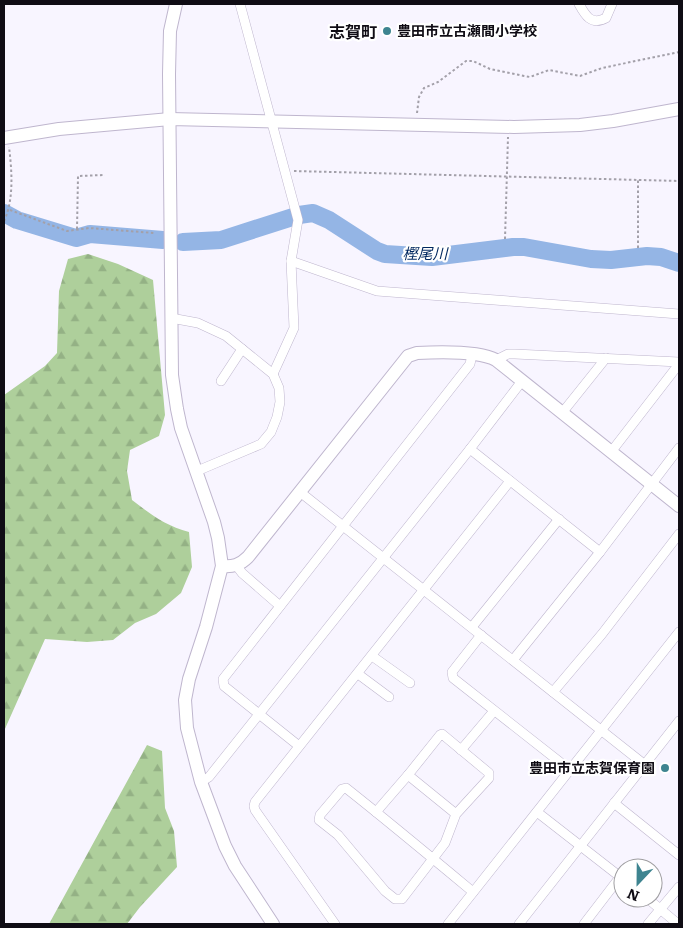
<svg xmlns="http://www.w3.org/2000/svg" width="683" height="928" font-family="Literata,'Noto Sans JP',serif">
	<style>
		.forest { fill: url(#forest-firs) }
		.lines { fill: none; stroke-linecap: round; stroke-linejoin: round }
		.river { stroke: #94b5e5; stroke-width: 18 }
		.street-casing { stroke: #bfb6ce; stroke-width: 10 }
		.secondary-casing { stroke: #bfb6ce; stroke-width: 14 }
		.path { stroke: #a3a0a9; stroke-width: 2; stroke-dasharray: 2.5 2.5; stroke-linecap: butt }
		.street { stroke: #fff; stroke-width: 9 }
		.secondary { stroke: #fff; stroke-width: 12 }
		.poi-dot { fill: #3e8490; stroke: #fff; stroke-width: 2 }
		.labels { text-anchor: middle; stroke-width: 4.5; stroke-linejoin: round; paint-order: stroke }
		.poi-label { font-size: 14px; font-weight: bold; fill: #0f0c14; stroke: #fff; text-anchor: start }
		.water-label { font-size: 15px; font-style: italic; fill: #00275f; stroke: #fff }
		.quarter-label { font-size: 16px; font-weight: bold; fill: #0f0c14; stroke: #fff }
	</style>
	<defs>
		<pattern id="forest-firs" width="22" height="20" patternUnits="userSpaceOnUse" patternTransform="scale(1.25)"><rect width="22" height="20" fill="#aecf9b"/><path d="M5 1l3.5 6h-7zM16 11l3.5 6h-7z" fill="#94b185"/></pattern>
	</defs>
	<rect width="100%" height="100%" fill="#f8f5ff"/>
	<g class="forest">
		<path d="M88 254 118 264 153 280 165 415 159 436 130 450 127 471 132 500C150 514 166 526 189 532L192 567 181 593 156 614 135 623 113 640 87 642 45 639 4 731V395L45 366 57 353 59 291 68 259Z"/>
		<polygon points="147,745 162,751 165,808 174,831 177,867 140,907 127,924 49,924"/>
	</g>
	<g class="lines">
		<g class="river">
			<polyline points="4,213 17,220 76,238 90,234 163,240"/>
			<polyline points="183,242 221,240 299,215 313,213 329,220 377,251 385,254 432,257 513,247 524,247 591,259 611,260 647,256 661,257 679,263"/>
		</g>
		<g class="street-casing">
			<g id="street">
				<polyline points="240,4 298,220 291,261 294,328 273,374"/>
				<path d="M579 4C585 15 591 26 606 18L612 4"/>
				<polyline points="291,261 377,291 679,314"/>
				<polyline points="171,318 198,323 226,336 273,374 279,388 280,402 277,417 271,432 261,444 197,471"/>
				<polyline points="496,360 508,354 515,354 679,362"/>
				<polyline points="221,381 242,349"/>
				<polyline points="562,413 606,358"/>
				<polyline points="470,449 600,552"/>
				<polyline points="611,452 679,364"/>
				<polyline points="300,492 645,765"/>
				<polyline points="236,565 242,573 280,606"/>
				<polyline points="472,627 559,519"/>
				<polyline points="481,635 452,672 453,678 570,770"/>
				<polyline points="372,656 410,683"/>
				<polyline points="513,660 600,552 679,448"/>
				<polyline points="358,674 389,697"/>
				<polyline points="553,692 602,634 679,534"/>
				<polyline points="299,746 224,686 223,679 470,364 472,355"/>
				<polyline points="461,750 494,711"/>
				<polyline points="201,782 209,777 470,449 522,381"/>
				<polyline points="614,803 679,855"/>
				<polyline points="376,812 408,775"/>
				<polyline points="537,812 623,879"/>
				<path d="M456 814 408 775 440 735 442 734 489 773V778L456 814 445 843 402 899H395L385 891 338 835 319 820 320 815 342 789 346 788C389 822 431 857 473 892"/>
				<polyline points="647,898 678,924"/>
				<polyline points="335,924 255,810 254,806 255,802 510,481"/>
				<polyline points="448,924 679,632"/>
				<polyline points="519,924 679,721"/>
				<polyline points="584,924 620,877"/>
				<polyline points="648,924 679,887"/>
			</g>
		</g>
		<g class="secondary-casing">
			<g id="secondary">
				<polyline points="176,4 170,31 169,74 172,375 177,409 181,428 214,522 218,538 222,566 206,627 189,679 185,700 187,728 201,782 225,846 235,866 273,924"/>
				<polyline points="4,138 59,129 170,119 514,127 580,125 613,121 679,109"/>
				<path d="M222 566C233 567 240 565 248 557L408 356 417 353C437 352 479 351 496 360L679 506"/>
			</g>
		</g>
		<g class="path">
			<polyline points="417,113 419,97 424,88 438,82 466,61 473,61 490,69 524,76 530,77 549,70 580,76 602,68 679,52"/>
			<polyline points="294,171 679,181"/>
			<polyline points="10,210 67,231 89,228 154,233"/>
			<path d="M4 221C14 200 12 171 9 147"/>
			<polyline points="77,229 78,176 105,175"/>
			<polyline points="505,239 508,137"/>
			<polyline points="638,248 638,180"/>
		</g>
		<use href="#street" class="street"/>
		<use href="#secondary" class="secondary"/>
	</g>
	<g class="poi-dot">
		<circle cx="387" cy="31" r="5"/>
		<circle cx="665" cy="768" r="5"/>
	</g>
	<g class="labels">
		<g class="poi-label">
			<text x="397" y="36">豊田市立古瀬間小学校</text>
			<text x="655" y="773" text-anchor="end">豊田市立志賀保育園</text>
		</g>
		<g class="water-label">
			<text x="425" y="259">樫尾川</text>
		</g>
		<g class="quarter-label">
			<text x="353" y="38">志賀町</text>
		</g>
	</g>
	<rect width="683" height="928" fill="none" stroke="#0f0c14" stroke-width="10"/>
	<g transform="translate(638 883) rotate(202)"><circle r="24" fill="#ffffff" stroke="#9f9ea1"/>
	<path d="M0-4L9 19L0 12L-9 19Z" fill="#3e8490"/>
	<text y="-8" font-size="14" font-weight="bold" text-anchor="middle" fill="#0f0c14">N</text>
	</g>
</svg>
